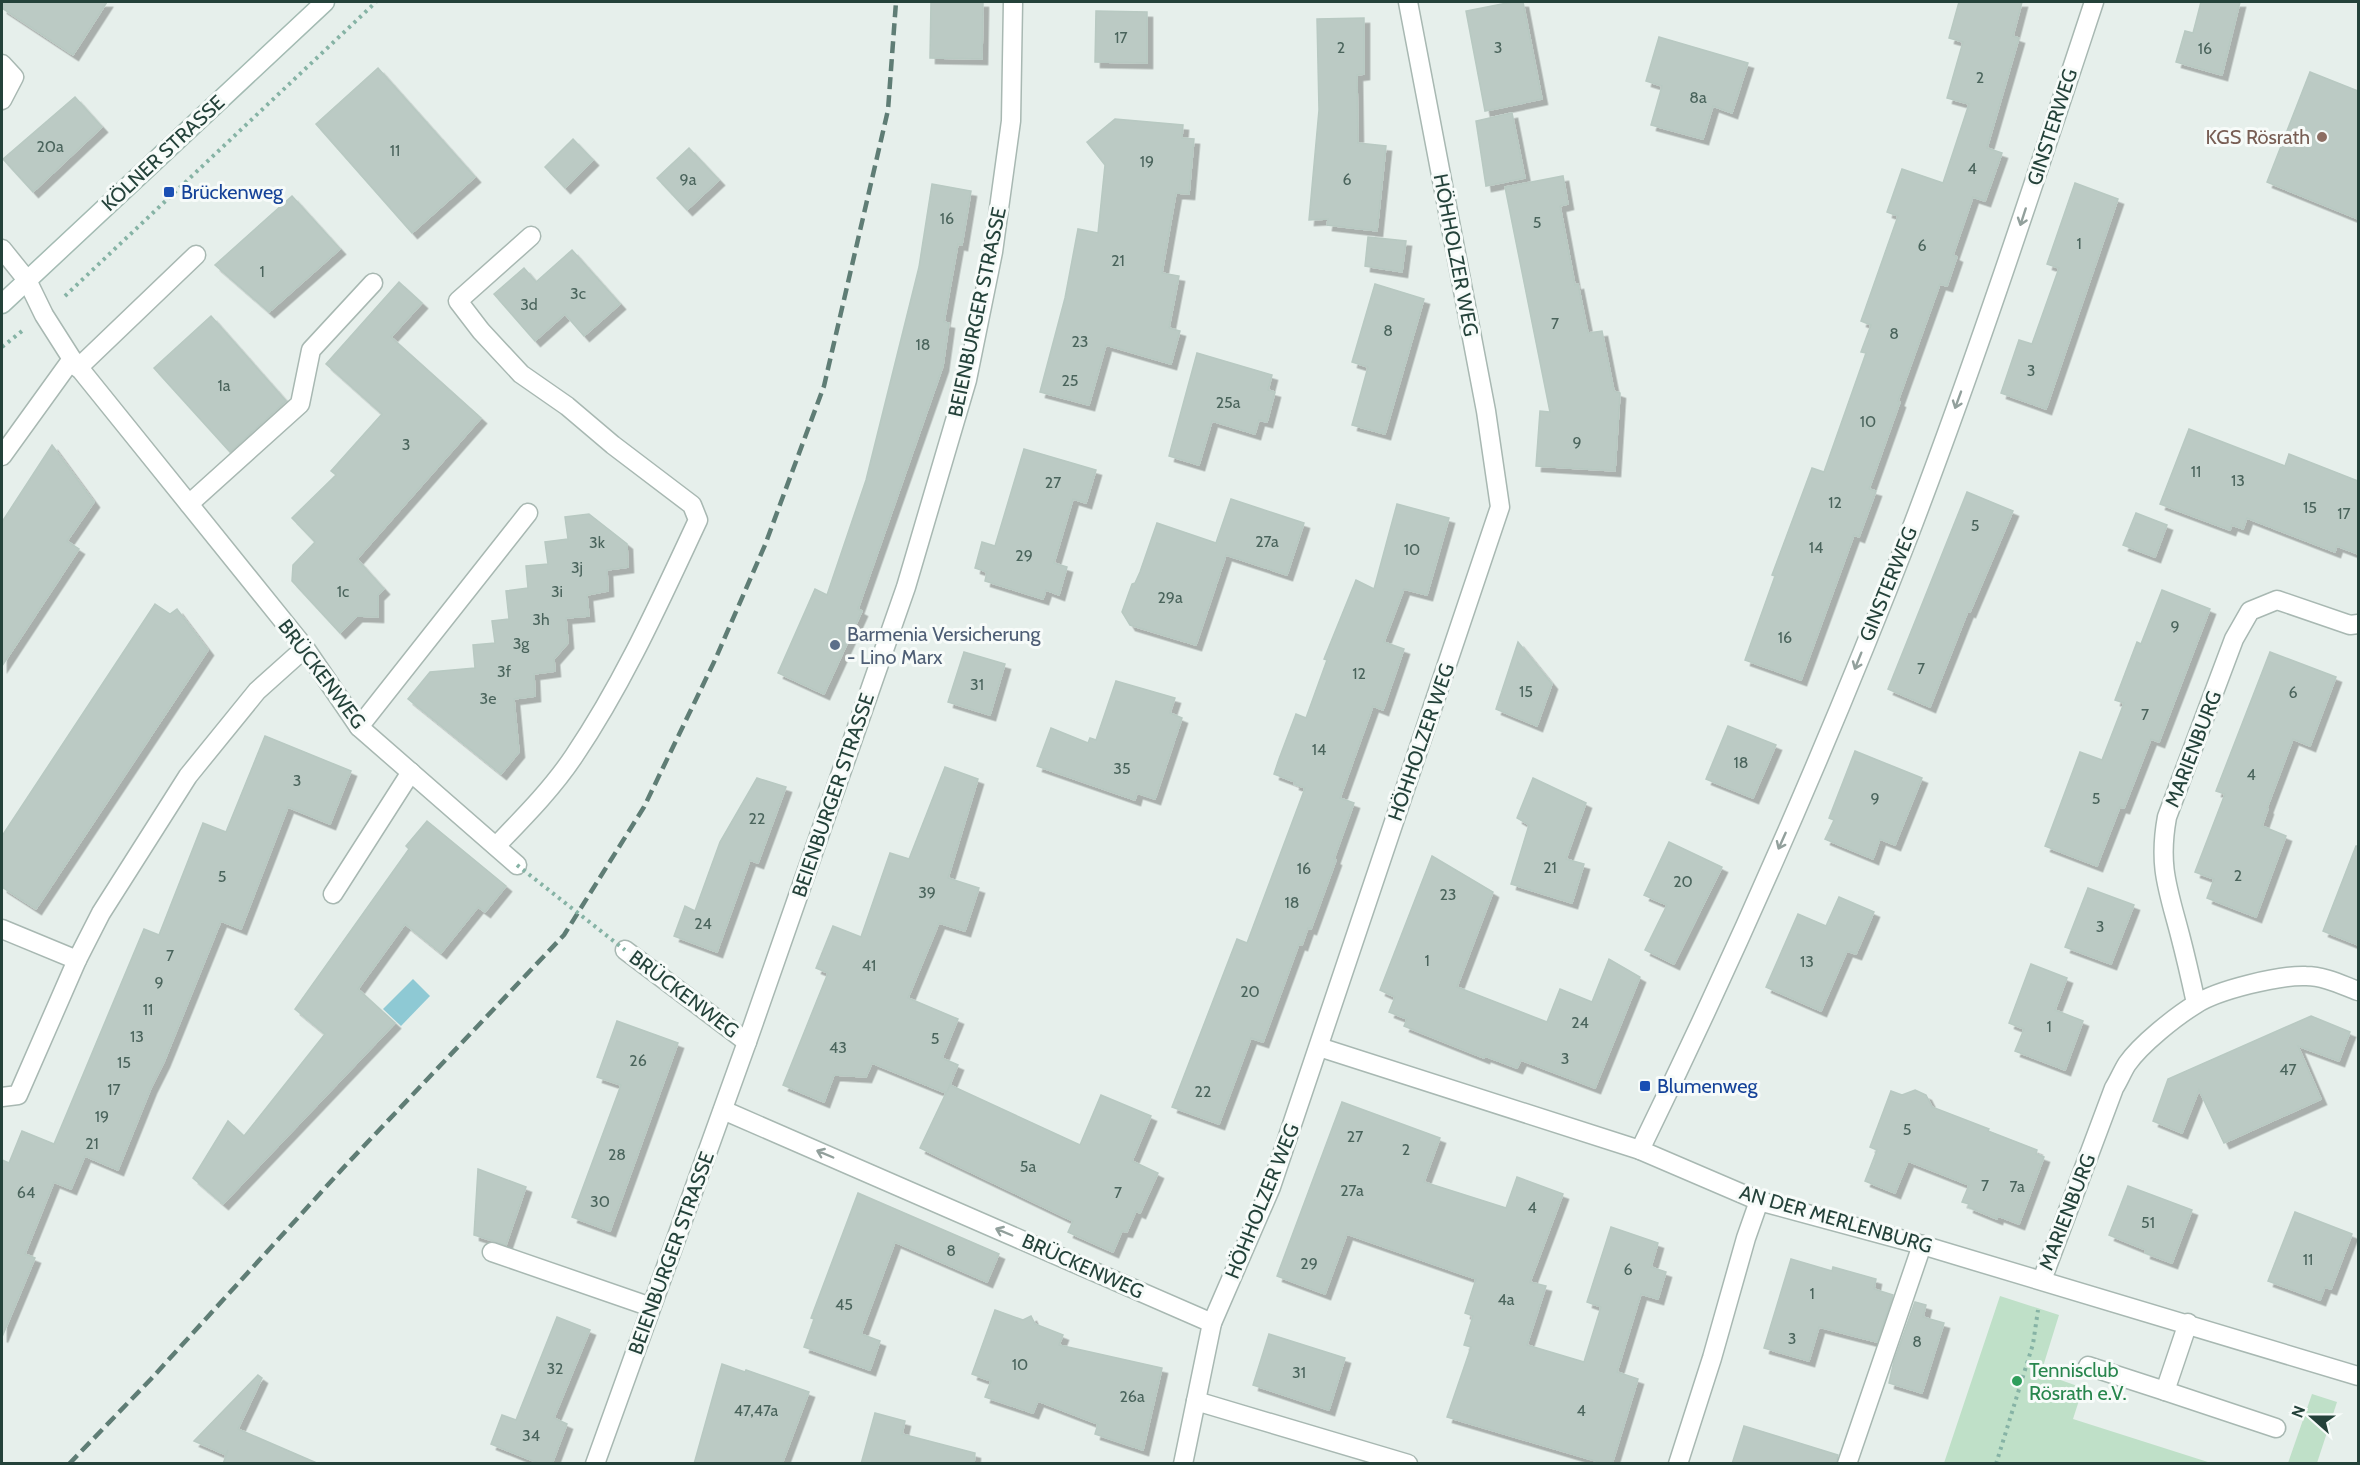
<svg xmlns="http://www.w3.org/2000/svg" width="2360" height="1465" font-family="Cabin,sans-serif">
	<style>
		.green { fill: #bfe0c8 }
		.water { fill: #8ec9d4 }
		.building { fill: #bbcac4; stroke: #b8c9c2; stroke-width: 1.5; filter: url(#shadow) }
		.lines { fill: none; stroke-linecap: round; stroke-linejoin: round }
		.service-casing { stroke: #a8b8b2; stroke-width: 21 }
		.minor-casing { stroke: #a8b8b2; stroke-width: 21 }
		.secondary-casing { stroke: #a4bbb3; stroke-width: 21 }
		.path { stroke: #86b3a5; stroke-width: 4; stroke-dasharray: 3 4.5; stroke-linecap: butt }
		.service { stroke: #fff; stroke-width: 18 }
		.minor { stroke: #fff; stroke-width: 18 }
		.secondary { stroke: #fff; stroke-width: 18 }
		.rail { stroke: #5f7d75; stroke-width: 4.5; stroke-dasharray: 12 6; stroke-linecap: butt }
		.path-bridge { stroke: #86b3a5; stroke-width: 4; stroke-dasharray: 3 4.5; stroke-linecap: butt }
		.oneway { stroke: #92a09c }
		.education-dot { fill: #8d6e63; stroke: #f7fbf9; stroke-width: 2 }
		.transit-dot { fill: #1a4fb4; stroke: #f7fbf9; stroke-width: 2 }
		.service-dot { fill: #5c6f8a; stroke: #f7fbf9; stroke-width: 2 }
		.leisure-dot { fill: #2e9e5b; stroke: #f7fbf9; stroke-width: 2 }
		.labels { text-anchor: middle; stroke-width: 6; stroke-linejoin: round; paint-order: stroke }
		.number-label { font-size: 16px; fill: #4a645c }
		.street-label { font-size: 20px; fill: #24423a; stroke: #f7fbf9 }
		.education-label { font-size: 20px; fill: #785e54; stroke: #f7fbf9; text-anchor: end }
		.transit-label { font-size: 20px; fill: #164399; stroke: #f7fbf9; text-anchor: start }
		.service-label { font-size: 20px; fill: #4e5e75; stroke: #f7fbf9; text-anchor: start }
		.leisure-label { font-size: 20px; fill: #27864d; stroke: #f7fbf9; text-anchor: start }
	</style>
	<defs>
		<filter id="shadow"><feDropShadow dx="5.5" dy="5.5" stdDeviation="0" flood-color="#0004"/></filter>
	</defs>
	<rect width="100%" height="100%" fill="#e6efeb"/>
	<g class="green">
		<polygon points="2000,1296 2059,1315 2041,1373 2083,1388 2073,1419 2211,1463 1944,1463"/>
		<polygon points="2312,1394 2337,1402 2317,1463 2288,1463"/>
	</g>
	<polygon class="water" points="413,979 430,996 401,1026 383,1009"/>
	<g class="building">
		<polygon points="2,2 107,2 73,55 2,8"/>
		<polygon points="931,2 983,2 982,59 930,58"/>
		<polygon points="1512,2 1523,2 1542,99 1485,111 1466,11"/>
		<polygon points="1959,2 2022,2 2013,36 2019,38 1987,148 2002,153 1985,201 1973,197 1953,255 1957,257 1947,286 1940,284 1898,401 1900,402 1869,489 1876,491 1859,537 1854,535 1801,680 1745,660 1775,576 1772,575 1812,468 1824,472 1866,353 1861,352 1871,325 1861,321 1898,216 1887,212 1902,169 1943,183 1969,104 1947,98 1963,42 1949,38"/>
		<polygon points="2201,2 2240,2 2222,75 2176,62 2185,31 2193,33"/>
		<polygon points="1096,11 1147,12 1147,63 1095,62"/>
		<polygon points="1364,18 1364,74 1357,75 1358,143 1386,146 1377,231 1327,225 1328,219 1309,220 1319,110 1317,19"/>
		<polygon points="1659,37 1748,63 1732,113 1713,106 1703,139 1651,125 1662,86 1646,81"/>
		<polygon points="378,68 475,177 412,233 316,124"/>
		<polygon points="2310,72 2358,91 2358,219 2267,182"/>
		<polygon points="75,97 102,127 33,192 3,159"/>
		<polygon points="1512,113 1525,178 1486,186 1476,121"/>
		<polygon points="1115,119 1183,125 1182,138 1194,139 1189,194 1176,193 1162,273 1179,276 1169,328 1180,331 1171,364 1106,345 1089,405 1040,392 1065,298 1078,229 1098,233 1105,165 1087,142"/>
		<polygon points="573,139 593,160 565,188 545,167"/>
		<polygon points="689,148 719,180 687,210 657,178"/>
		<polygon points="1563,176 1568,204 1560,206 1575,285 1578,284 1588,333 1602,331 1614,391 1620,393 1615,471 1536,466 1540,411 1550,412 1505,187"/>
		<polygon points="2075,183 2118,199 2046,409 2001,393 2019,340 2032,344 2059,268 2047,264"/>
		<polygon points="932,184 971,191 962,245 958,244 944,322 949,323 943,366 858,609 862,611 824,694 778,673 815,589 827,595 866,480 919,267"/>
		<polygon points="292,196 340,249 269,312 215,265"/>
		<polygon points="1368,237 1406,241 1402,272 1365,266"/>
		<polygon points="572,250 620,304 584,336 565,314 535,341 494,294 524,268 536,282"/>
		<polygon points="399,282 422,303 391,337 481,418 357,559 384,589 378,595 378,617 357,616 340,633 292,581 293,565 315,542 292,518 336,475 331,471 382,414 326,364"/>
		<polygon points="1375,284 1424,299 1385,434 1352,425 1368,367 1352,362"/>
		<polygon points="211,316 286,401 230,452 154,368"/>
		<polygon points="1197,353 1272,375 1268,390 1275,392 1267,422 1259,420 1255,434 1212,421 1199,465 1169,456"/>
		<polygon points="2189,429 2285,466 2289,454 2358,481 2358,554 2337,546 2335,552 2247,518 2243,529 2232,525 2230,530 2160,504"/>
		<polygon points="52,445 94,502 67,541 79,549 2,666 2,522"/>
		<polygon points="1024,449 1096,470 1086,503 1073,499 1054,563 1067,567 1059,595 1046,590 1043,599 985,581 987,572 975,568 982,542 995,546"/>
		<polygon points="1967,492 2013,511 1970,612 1968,611 1930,707 1888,689"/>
		<polygon points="1231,499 1304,523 1287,575 1226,555 1196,645 1130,625 1122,612 1132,584 1135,583 1140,572 1157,523 1216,543"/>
		<polygon points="1397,504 1449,518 1427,595 1404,589 1384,642 1404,649 1383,710 1373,706 1340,798 1354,803 1334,859 1336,860 1311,929 1308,928 1302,945 1299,944 1263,1042 1251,1038 1219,1124 1172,1107 1237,939 1247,943 1305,788 1294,784 1295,782 1274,774 1279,759 1296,714 1306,718 1327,660 1324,659 1356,580 1374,589"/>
		<polygon points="2136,513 2167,525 2155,557 2123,545"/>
		<polygon points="589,514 627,544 628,567 607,570 608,591 587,595 589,616 566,618 568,643 554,659 555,671 534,674 535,696 514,699 519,752 501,774 408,699 430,672 475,668 473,645 495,643 492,621 509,619 506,591 528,588 526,566 548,564 545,542 568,539 565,517"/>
		<polygon points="2162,590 2210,609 2159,742 2151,739 2124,808 2120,807 2097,866 2045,846 2080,752 2102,760 2124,703 2115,700 2137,642 2141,644"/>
		<polygon points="155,604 170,614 177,609 208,650 36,909 2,887 2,836"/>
		<polygon points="1518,642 1552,684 1537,726 1496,709"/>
		<polygon points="964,652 1005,664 990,715 948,702"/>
		<polygon points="2270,652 2336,677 2310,746 2293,739 2267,808 2268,809 2262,826 2286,836 2256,917 2207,898 2214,879 2195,872 2225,794 2216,791"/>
		<polygon points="1116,681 1175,698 1170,713 1182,718 1155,799 1137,793 1135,800 1037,766 1051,728 1088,743 1090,738 1096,740"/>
		<polygon points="1728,726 1776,745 1753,798 1706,779"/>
		<polygon points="265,736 351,771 330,824 288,807 241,929 221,921 164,1062 151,1088 118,1170 85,1156 71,1189 54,1182 25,1254 35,1258 2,1337 2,1160 9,1163 22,1131 54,1144 144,929 159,935 203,823 226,832"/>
		<polygon points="1855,751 1922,778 1895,845 1880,839 1873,859 1825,839 1834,820 1829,818"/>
		<polygon points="945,767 978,779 948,878 979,888 965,931 939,923 908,998 958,1019 942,1058 958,1065 947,1092 950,1085 1080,1145 1101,1095 1151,1116 1132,1161 1158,1173 1140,1213 1136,1211 1127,1232 1122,1231 1113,1252 1068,1232 1073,1221 920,1148 946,1093 872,1063 866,1077 834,1075 824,1102 783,1085 828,973 816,968 833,926 861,937 890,853 909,859"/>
		<polygon points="757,778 786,787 758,863 750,860 717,952 674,936 685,906 695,911 720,842"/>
		<polygon points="1533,778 1586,803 1566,859 1584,864 1572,903 1511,884 1529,825 1517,818"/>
		<polygon points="427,821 506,886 485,912 478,907 441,953 405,924 358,989 395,1023 223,1204 193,1178 228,1121 244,1136 325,1034 295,1009 409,849 406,846"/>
		<polygon points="1669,842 1722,867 1674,964 1645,950 1667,905 1644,895"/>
		<polygon points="2356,846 2358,846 2358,945 2323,931"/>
		<polygon points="1432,856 1493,892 1457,987 1547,1022 1560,989 1592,1002 1609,959 1640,977 1595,1088 1521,1060 1517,1068 1485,1056 1484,1058 1404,1026 1407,1019 1389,1012 1395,997 1380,990"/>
		<polygon points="2088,888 2134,905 2111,964 2065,947"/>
		<polygon points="1839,897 1874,912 1856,954 1847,951 1821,1011 1766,987 1798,914 1826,926"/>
		<polygon points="2031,964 2067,978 2055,1010 2083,1021 2065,1070 2015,1051 2024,1029 2009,1023"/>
		<polygon points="2311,1016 2350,1032 2339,1061 2298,1046 2321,1099 2224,1143 2199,1090 2182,1133 2153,1121 2168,1079"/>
		<polygon points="617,1021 678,1043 610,1231 572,1217 621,1085 597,1077"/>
		<polygon points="1915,1090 1926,1095 1932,1107 1989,1129 1988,1131 2037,1150 2036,1154 2044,1157 2019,1224 1998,1216 1997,1219 1968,1207 1969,1204 1962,1202 1969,1185 1908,1161 1895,1193 1865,1181 1877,1150 1870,1147 1891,1091 1902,1095"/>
		<polygon points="1342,1102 1440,1138 1424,1182 1506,1208 1517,1177 1563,1194 1530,1282 1546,1286 1527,1345 1584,1362 1601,1307 1587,1302 1611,1227 1658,1243 1651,1267 1666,1272 1658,1299 1641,1294 1617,1372 1638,1379 1612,1464 1606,1464 1447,1417 1471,1347 1464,1345 1473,1316 1465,1313 1476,1279 1347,1234 1325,1294 1277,1276"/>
		<polygon points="478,1169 526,1187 506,1245 474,1235"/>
		<polygon points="2128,1186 2192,1210 2172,1263 2145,1253 2146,1250 2109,1235"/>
		<polygon points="858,1193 999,1254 987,1282 895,1242 861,1334 880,1341 870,1370 804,1347 814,1319 811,1318"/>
		<polygon points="2295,1212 2352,1234 2331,1289 2325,1287 2320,1300 2268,1281"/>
		<polygon points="1791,1259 1832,1271 1833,1267 1876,1279 1874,1289 1893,1295 1877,1342 1819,1327 1809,1361 1764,1348"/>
		<polygon points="1915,1302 1926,1305 1923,1317 1944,1323 1922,1393 1889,1383 1894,1361"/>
		<polygon points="995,1310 1023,1320 1031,1316 1035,1324 1063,1335 1059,1345 1162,1368 1143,1450 1095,1434 1098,1424 1038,1401 1033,1413 985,1397 991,1381 972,1374"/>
		<polygon points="557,1317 590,1330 554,1418 567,1424 552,1464 541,1464 491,1444 502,1415 516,1420"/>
		<polygon points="1269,1334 1345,1358 1329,1410 1253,1385"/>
		<polygon points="722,1364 745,1372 746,1370 809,1392 782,1464 694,1464"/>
		<polygon points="258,1375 262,1378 238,1429 319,1464 223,1464 228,1450 226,1455 194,1441"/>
		<polygon points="875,1413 905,1421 902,1434 975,1453 974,1464 861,1464"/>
		<polygon points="1744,1426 1838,1455 1836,1464 1732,1464"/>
	</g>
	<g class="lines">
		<g class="service-casing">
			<g id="service">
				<polyline points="2,64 14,77 2,100"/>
				<polyline points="78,368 196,255"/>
				<polyline points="2,456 72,359"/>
				<polyline points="189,504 300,404 311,350 373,283"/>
				<polyline points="359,727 528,513"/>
				<path d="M496 846C523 818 552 789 574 756 624 682 660 601 698 520L692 505 613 445 567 406 521 374 481 331 458 301 531 236"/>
				<polyline points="333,894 411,772"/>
				<polyline points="625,950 747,1042"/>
				<polyline points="492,1252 651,1307"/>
				<polyline points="2088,1366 2165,1391 2188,1323"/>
				<polyline points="2165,1391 2276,1428"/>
				<polyline points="1196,1401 1408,1464"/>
				<polyline points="1847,1464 1922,1245"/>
			</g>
		</g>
		<g class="minor-casing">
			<g id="minor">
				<polyline points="2,249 27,280 44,315 72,359 305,648 359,727 517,865"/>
				<polyline points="2,929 77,960"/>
				<path d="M2196 1003C2191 980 2186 958 2180 935 2168 889 2158 866 2167 817L2234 639 2250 611 2277 600 2350 625 2358 624"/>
				<polyline points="1319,1047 1640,1150 1759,1201 1922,1245 2358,1376"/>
				<polyline points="2,1097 18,1095 77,960 101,913 188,776 257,691 305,648"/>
				<polyline points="723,1110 1212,1323"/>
				<path d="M1640 1150C1738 949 1828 744 1909 535 1976 360 2035 180 2094 2"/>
				<path d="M2042 1280 2114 1088C2119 1080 2122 1072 2127 1064 2141 1044 2175 1017 2196 1004 2218 990 2279 975 2306 976 2324 976 2342 985 2358 991"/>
				<polyline points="595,1464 747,1042 906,587 967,380 993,252 1011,121 1013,2"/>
				<polyline points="1183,1464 1212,1323 1271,1187 1500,507 1486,411 1408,2"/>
				<polyline points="1678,1464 1712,1358 1746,1238 1759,1201"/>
			</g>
		</g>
		<g class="secondary-casing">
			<polyline id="secondary" points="2,304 325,2"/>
		</g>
		<g class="path">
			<polyline points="65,296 376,2"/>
			<polyline points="2,347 22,331"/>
			<polyline points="1996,1464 2033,1344 2038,1310"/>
		</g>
		<use href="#service" class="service"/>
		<use href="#minor" class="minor"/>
		<use href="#secondary" class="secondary"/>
		<polyline class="rail" points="69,1464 151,1379 345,1166 564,935 644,807 715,660 765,545 824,386 888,110 896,2"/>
		<polyline class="path-bridge" points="517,865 625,950"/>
	</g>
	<defs><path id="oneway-shaft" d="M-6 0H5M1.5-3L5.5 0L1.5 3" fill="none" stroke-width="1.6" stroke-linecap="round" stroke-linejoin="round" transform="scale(1.5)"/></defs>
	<g class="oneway">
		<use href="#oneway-shaft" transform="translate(2023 217) rotate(108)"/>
		<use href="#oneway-shaft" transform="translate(1958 400) rotate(110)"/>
		<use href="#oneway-shaft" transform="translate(1858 661) rotate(112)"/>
		<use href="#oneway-shaft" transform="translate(1782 841) rotate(114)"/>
		<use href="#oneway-shaft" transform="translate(825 1154) rotate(-157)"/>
		<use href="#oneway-shaft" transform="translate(1004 1232) rotate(-157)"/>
	</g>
	<circle class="education-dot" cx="2322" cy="137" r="6"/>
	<g class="transit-dot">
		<rect x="163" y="186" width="12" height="12" rx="3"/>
		<rect x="1639" y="1080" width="12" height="12" rx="3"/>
	</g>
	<circle class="service-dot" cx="835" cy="645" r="6"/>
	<circle class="leisure-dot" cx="2017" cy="1381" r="6"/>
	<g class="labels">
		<g class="number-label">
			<text x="1121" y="43">17</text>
			<text x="1341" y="53">2</text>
			<text x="1498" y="53">3</text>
			<text x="2205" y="54">16</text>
			<text x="1980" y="83">2</text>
			<text x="1698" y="103">8a</text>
			<text x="50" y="152">20a</text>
			<text x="395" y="156">11</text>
			<text x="1147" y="167">19</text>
			<text x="1972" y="174">4</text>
			<text x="688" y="185">9a</text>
			<text x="1347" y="185">6</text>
			<text x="947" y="224">16</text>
			<text x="1537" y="228">5</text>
			<text x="2079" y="249">1</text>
			<text x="1922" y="251">6</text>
			<text x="1118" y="266">21</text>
			<text x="262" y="277">1</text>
			<text x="578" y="299">3c</text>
			<text x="529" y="310">3d</text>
			<text x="1555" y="329">7</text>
			<text x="1388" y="336">8</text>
			<text x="1894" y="339">8</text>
			<text x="1080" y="347">23</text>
			<text x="923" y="350">18</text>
			<text x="2031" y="376">3</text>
			<text x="1070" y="386">25</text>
			<text x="224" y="391">1a</text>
			<text x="1228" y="408">25a</text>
			<text x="1868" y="427">10</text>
			<text x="1577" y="448">9</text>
			<text x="406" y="450">3</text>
			<text x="2196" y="477">11</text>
			<text x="2238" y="486">13</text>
			<text x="1053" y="488">27</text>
			<text x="1835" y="508">12</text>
			<text x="2310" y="513">15</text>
			<text x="2344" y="519">17</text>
			<text x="1975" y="531">5</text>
			<text x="1267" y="547">27a</text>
			<text x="597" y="548">3k</text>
			<text x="1816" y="553">14</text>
			<text x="1412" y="555">10</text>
			<text x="1024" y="561">29</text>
			<text x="577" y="573">3j</text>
			<text x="343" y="597">1c</text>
			<text x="557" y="597">3i</text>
			<text x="1170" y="603">29a</text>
			<text x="541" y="625">3h</text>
			<text x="2175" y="632">9</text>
			<text x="1785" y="643">16</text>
			<text x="521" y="649">3g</text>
			<text x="1921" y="674">7</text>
			<text x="504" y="677">3f</text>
			<text x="1359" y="679">12</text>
			<text x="977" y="690">31</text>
			<text x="1526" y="697">15</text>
			<text x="2293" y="698">6</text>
			<text x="488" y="704">3e</text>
			<text x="2145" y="720">7</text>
			<text x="1319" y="755">14</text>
			<text x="1741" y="768">18</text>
			<text x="1122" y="774">35</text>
			<text x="2251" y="780">4</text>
			<text x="297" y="786">3</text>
			<text x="1875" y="804">9</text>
			<text x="2096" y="804">5</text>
			<text x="757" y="824">22</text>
			<text x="1550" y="873">21</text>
			<text x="1304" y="874">16</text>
			<text x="2238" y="881">2</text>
			<text x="222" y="882">5</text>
			<text x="1683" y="887">20</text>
			<text x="927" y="898">39</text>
			<text x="1448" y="900">23</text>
			<text x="1292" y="908">18</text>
			<text x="703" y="929">24</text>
			<text x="2100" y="932">3</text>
			<text x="170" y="961">7</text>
			<text x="1427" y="966">1</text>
			<text x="1807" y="967">13</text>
			<text x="869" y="971">41</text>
			<text x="159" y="988">9</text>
			<text x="1250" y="997">20</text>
			<text x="148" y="1015">11</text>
			<text x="1580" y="1028">24</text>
			<text x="2049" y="1032">1</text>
			<text x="137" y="1042">13</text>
			<text x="935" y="1044">5</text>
			<text x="838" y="1053">43</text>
			<text x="1565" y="1064">3</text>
			<text x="638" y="1066">26</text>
			<text x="124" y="1068">15</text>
			<text x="2288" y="1075">47</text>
			<text x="114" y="1095">17</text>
			<text x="1203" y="1097">22</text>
			<text x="102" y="1122">19</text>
			<text x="1907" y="1135">5</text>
			<text x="1355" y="1142">27</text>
			<text x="92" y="1149">21</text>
			<text x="1406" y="1155">2</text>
			<text x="617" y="1160">28</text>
			<text x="1028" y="1172">5a</text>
			<text x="1985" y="1191">7</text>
			<text x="2017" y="1192">7a</text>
			<text x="1352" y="1196">27a</text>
			<text x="26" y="1198">64</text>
			<text x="1118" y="1198">7</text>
			<text x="600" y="1207">30</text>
			<text x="1532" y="1213">4</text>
			<text x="2148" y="1228">51</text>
			<text x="951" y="1256">8</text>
			<text x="2308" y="1265">11</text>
			<text x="1309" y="1269">29</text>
			<text x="1628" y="1275">6</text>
			<text x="1812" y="1299">1</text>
			<text x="1506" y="1305">4a</text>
			<text x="844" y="1310">45</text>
			<text x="1792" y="1344">3</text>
			<text x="1917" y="1347">8</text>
			<text x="1020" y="1370">10</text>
			<text x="555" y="1374">32</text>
			<text x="1299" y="1378">31</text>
			<text x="1132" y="1402">26a</text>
			<text x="756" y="1416">47,47a</text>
			<text x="1581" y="1416">4</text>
			<text x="531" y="1441">34</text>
		</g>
		<g class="street-label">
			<text transform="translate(2052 127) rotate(-72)" y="7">GINSTERWEG</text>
			<text transform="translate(163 153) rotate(-43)" y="7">KÖLNER STRASSE</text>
			<text transform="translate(1456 255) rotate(79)" y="7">HÖHHOLZER WEG</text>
			<text transform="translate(977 312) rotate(-78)" y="7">BEIENBURGER STRASSE</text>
			<text transform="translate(1888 584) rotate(-68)" y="7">GINSTERWEG</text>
			<text transform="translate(322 674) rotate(53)" y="7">BRÜCKENWEG</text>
			<text transform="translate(1421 742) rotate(-71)" y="7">HÖHHOLZER WEG</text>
			<text transform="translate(2193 749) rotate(-69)" y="7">MARIENBURG</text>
			<text transform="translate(833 795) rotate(-71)" y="7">BEIENBURGER STRASSE</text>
			<text transform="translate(684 994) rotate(37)" y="7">BRÜCKENWEG</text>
			<text transform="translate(1262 1201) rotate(-68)" y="7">HÖHHOLZER WEG</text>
			<text transform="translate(2067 1212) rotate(-69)" y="7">MARIENBURG</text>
			<text transform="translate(1836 1219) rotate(16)" y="7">AN DER MERLENBURG</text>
			<text transform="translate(671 1253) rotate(-70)" y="7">BEIENBURGER STRASSE</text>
			<text transform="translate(1083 1266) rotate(24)" y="7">BRÜCKENWEG</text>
		</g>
		<g class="education-label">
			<text x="2310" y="144">KGS Rösrath</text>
		</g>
		<g class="transit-label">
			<text x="181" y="199">Brückenweg</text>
			<text x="1657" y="1093">Blumenweg</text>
		</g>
		<g class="service-label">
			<text x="847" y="641">Barmenia Versicherung<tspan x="847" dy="23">- Lino Marx</tspan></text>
		</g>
		<g class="leisure-label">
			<text x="2029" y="1377">Tennisclub<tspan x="2029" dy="23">Rösrath e.V.</tspan></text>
		</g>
	</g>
	<rect width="2360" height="1465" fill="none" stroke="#24423a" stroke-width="6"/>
	<g transform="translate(2312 1417) rotate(291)" stroke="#f7fbf9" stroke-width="4.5" paint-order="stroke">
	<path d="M0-4.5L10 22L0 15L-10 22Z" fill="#24423a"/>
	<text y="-9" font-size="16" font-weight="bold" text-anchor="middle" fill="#24423a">N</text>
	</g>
</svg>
